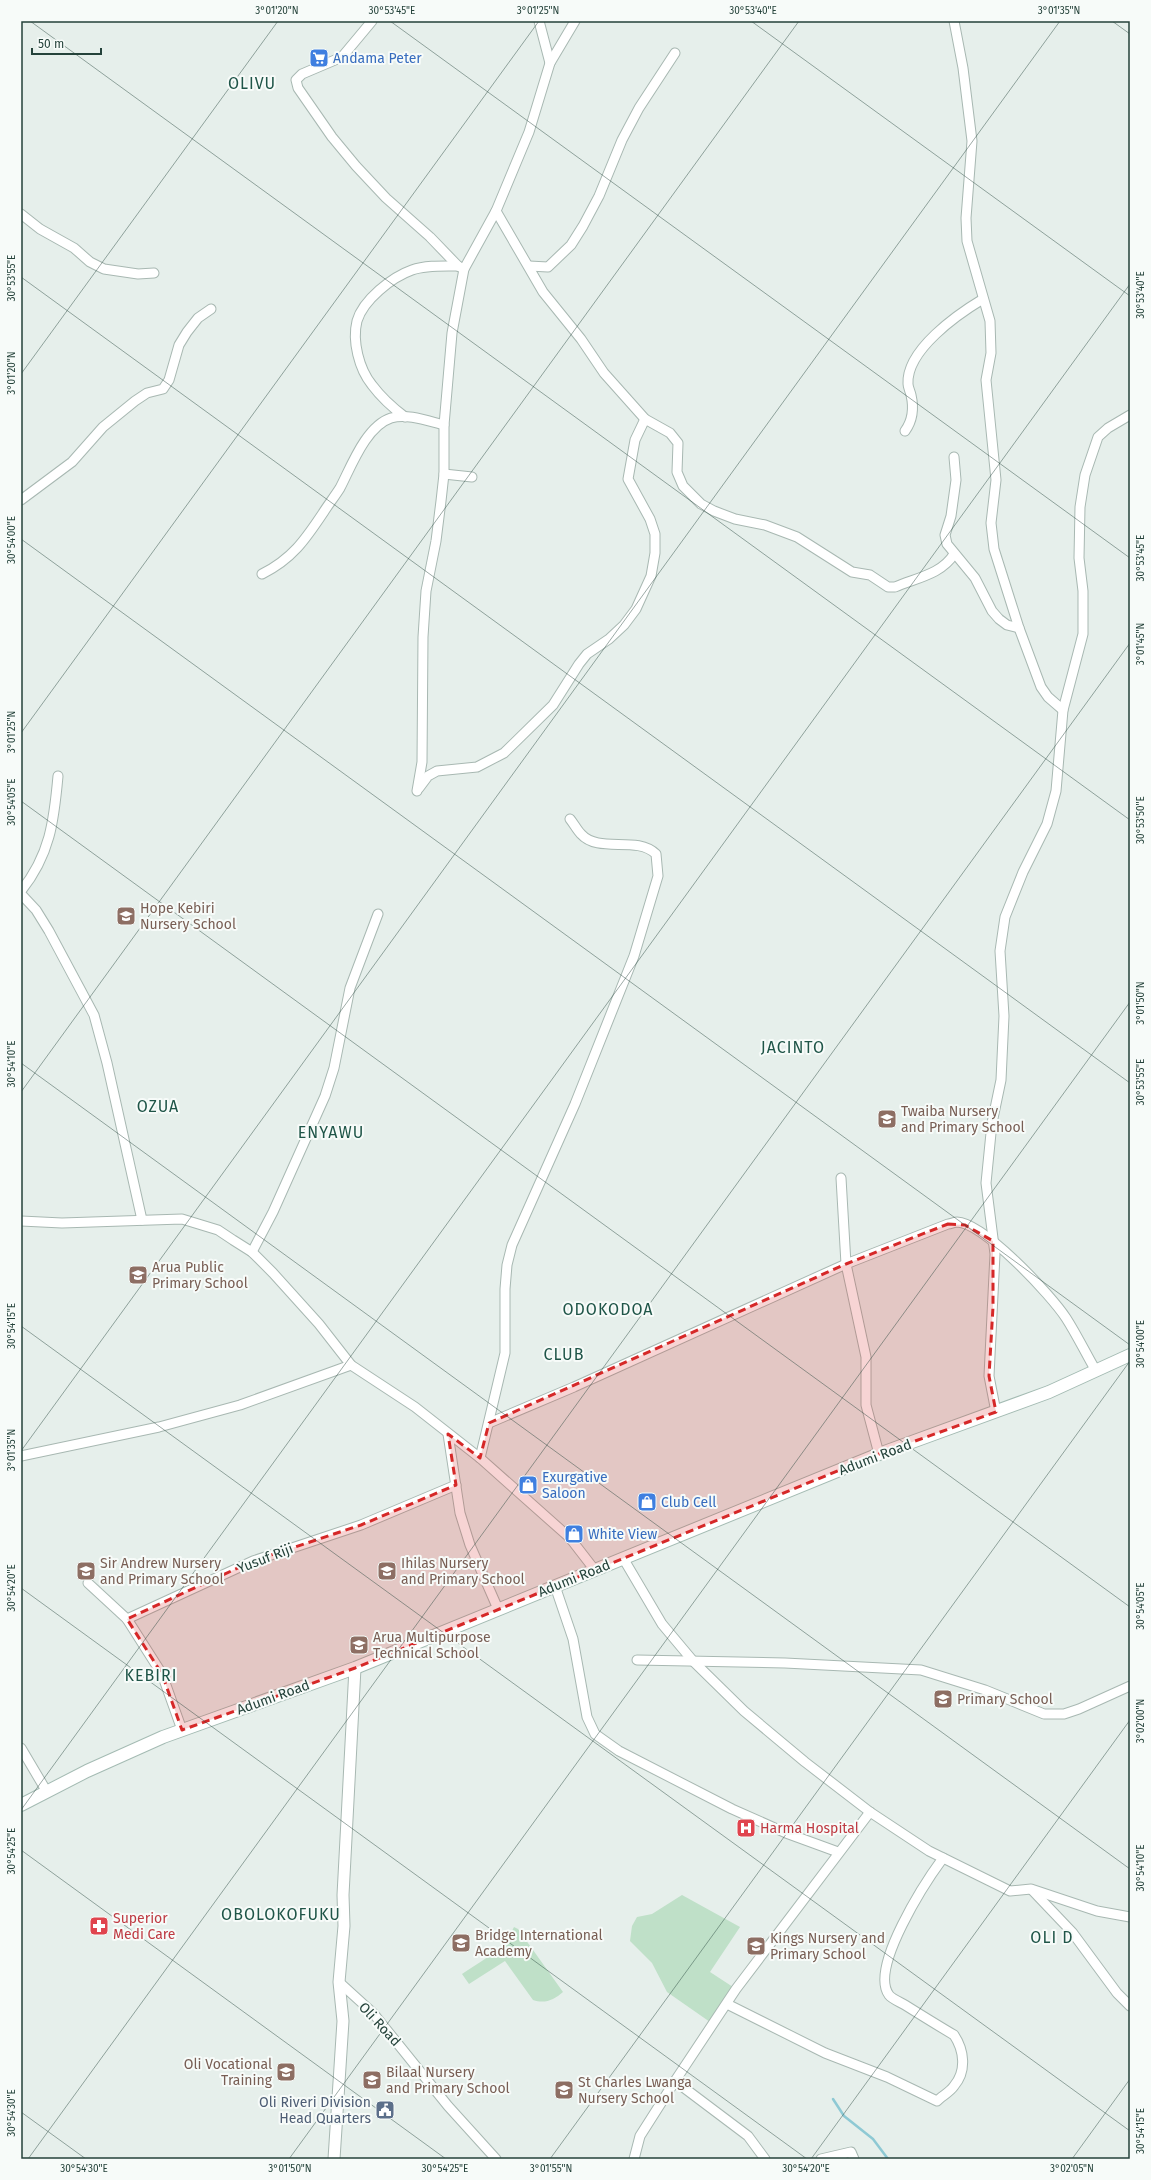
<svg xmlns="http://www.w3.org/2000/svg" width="1151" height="2180" font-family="'Fira Sans',sans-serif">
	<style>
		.green { fill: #bfe0c8 }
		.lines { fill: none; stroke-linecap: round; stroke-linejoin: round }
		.stream { stroke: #8ec9d4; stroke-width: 2.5 }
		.minor-casing { stroke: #a8b8b2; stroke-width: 11 }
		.tertiary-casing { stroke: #a8b8b2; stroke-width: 13 }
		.secondary-casing { stroke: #a4bbb3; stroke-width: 14 }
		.minor { stroke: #fff; stroke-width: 9 }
		.tertiary { stroke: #fff; stroke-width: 11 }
		.secondary { stroke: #fff; stroke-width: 12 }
		.marked { fill: #d62828; fill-opacity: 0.2; stroke: #d62828; stroke-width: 3; stroke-dasharray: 8 5; stroke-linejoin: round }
		.ticks { fill: none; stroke: #24423a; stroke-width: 1; stroke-opacity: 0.45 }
		.labels { text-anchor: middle; stroke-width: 4; stroke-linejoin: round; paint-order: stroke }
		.shop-label { font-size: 14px; fill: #366cbe; stroke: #f7fbf9; text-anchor: start }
		.education-label { font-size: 14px; fill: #785e54; stroke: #f7fbf9; text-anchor: start }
		.street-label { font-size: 14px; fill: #24423a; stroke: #f7fbf9 }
		.health-label { font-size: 14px; fill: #be3a42; stroke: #f7fbf9; text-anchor: start }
		.service-label { font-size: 14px; fill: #4e5e75; stroke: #f7fbf9; text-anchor: end }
		.quarter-label { font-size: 16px; letter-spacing: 1px; fill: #1f5548; stroke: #f7fbf9 }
		.neatline { fill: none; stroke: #24423a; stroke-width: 1.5 }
		.ticks-label { font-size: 10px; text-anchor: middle; fill: #24423a }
	</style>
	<rect width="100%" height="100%" fill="#e6efeb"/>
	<g class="green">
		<polygon points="682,1895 740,1927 710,1972 733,1987 710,2022 667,1992 652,1963 630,1941 632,1926 637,1917 652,1914"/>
		<path d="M514 1927 518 1929 563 1992C554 2000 545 2004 533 2000L505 1961 469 1984 462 1974C481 1961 504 1950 514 1927Z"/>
	</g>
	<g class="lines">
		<polyline class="stream" points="833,2099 844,2116 873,2139 888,2159"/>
		<g class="minor-casing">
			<g id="minor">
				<polyline points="372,21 342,57 302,74 296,80 298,88 332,137 356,166 386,198 430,237 458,266 464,269"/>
				<polyline points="539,21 550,63"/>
				<polyline points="954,21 963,68 972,141 966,218 967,241 990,321 991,353 986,380 996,480 991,523 994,549 1019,628 1041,687 1048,697 1063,710"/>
				<path d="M496 211 543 292 581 339 604 373 645 419 670 433 678 443 677 472 683 486 701 504 714 511 735 519 765 525 797 537 852 572 870 575 888 587H895C916 578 942 574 954 554"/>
				<polyline points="21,214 40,229 74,248 90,262 104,269 138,274 154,273"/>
				<polyline points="529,266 548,267 571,245 583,226 599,196 622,140 639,108 675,53"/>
				<path d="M405 417C393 408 381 397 372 385 359 369 352 341 357 321 363 300 392 277 412 270 426 265 444 266 458 266"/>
				<path d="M905 431C913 420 914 408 911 395 910 391 908 387 908 384 906 350 958 314 983 299"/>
				<polyline points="954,457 956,480 951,516 945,535 947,544 975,578 992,611 999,619 1007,625 1019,628"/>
				<polyline points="444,474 472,477"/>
				<polyline points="21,500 72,462 103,427 135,401 147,393 163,389 169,380 179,345 187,332 198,318 211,309"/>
				<path d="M262 574C292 559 305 540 323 513 328 505 335 496 340 488 351 467 366 426 391 418 407 413 428 421 444 425"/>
				<polyline points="419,788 428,776 437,771 477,767 504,753 553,705 579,664 587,654 609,639 624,625 636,609 651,576 655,553 655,534 650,519 628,479 635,440 645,419"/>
				<polyline points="417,791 422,762 423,637 426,591 436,541 441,501 444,474 444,425 452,333 464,269 496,211 529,132 550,63 575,21"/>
				<path d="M21 891C50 855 54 821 58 776"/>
				<polyline points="21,894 36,910 49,931 94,1015 107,1063 142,1220"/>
				<polyline points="841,1178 846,1264 866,1357 866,1405 879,1454"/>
				<polyline points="21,1221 62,1223 182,1219 218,1230 233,1240 252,1252 273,1273 319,1324 351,1365 415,1407 480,1458 570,1538 594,1569"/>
				<polyline points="252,1252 273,1212 325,1096 334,1068 350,988 378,914"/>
				<polyline points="996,1412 989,1376 995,1254 986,1183 992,1123 1001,1080 1004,1016 1000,951 1005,917 1023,872 1047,824 1056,791 1063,710 1083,634 1083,591 1079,558 1080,507 1085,475 1098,437 1108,428 1130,415"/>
				<path d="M489 1423 574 1387 846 1264 948 1224C951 1224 954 1222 957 1222 984 1223 1051 1295 1066 1318 1077 1335 1086 1354 1096 1371"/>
				<polyline points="448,1434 460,1513 470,1545 498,1609"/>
				<polyline points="21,1456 159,1427 240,1405 351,1365"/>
				<path d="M480 1458 505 1353V1289L507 1265 512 1245 575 1104 634 956 658 876 656 854C636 835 599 854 581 834 577 830 574 824 570 819"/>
				<polyline points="623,1558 662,1624 693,1661 744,1711 805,1762 870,1812 929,1851 1010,1891 1031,1889 1097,1911 1130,1917"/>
				<polyline points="88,1583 127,1619 162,1674 182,1730"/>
				<polyline points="555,1586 573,1639 587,1717 595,1734 619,1751 732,1809 786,1833 838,1852"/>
				<polyline points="127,1619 253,1561 361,1525 456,1485"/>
				<polyline points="637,1660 785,1663 921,1670 985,1690 1044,1714 1064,1714 1079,1709 1130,1686"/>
				<polyline points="21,1748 47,1792"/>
				<polyline points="1032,1890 1072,1932 1117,1993 1130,2006"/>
				<polyline points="339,1982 373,2013 448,2106 496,2159"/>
				<path d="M727 2004 825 2053 887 2077 937 2101C942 2096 950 2092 954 2086 967 2071 964 2050 954 2035 937 2025 921 2015 905 2005 900 2002 892 1999 889 1995 869 1968 926 1881 943 1858"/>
				<polyline points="675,2081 736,1989 870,1812"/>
				<polyline points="634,2159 640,2136 675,2081 748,2136 765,2159"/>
				<polyline points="821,2159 851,2152 854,2159"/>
			</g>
		</g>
		<g class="tertiary-casing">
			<polyline id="tertiary" points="334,2159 343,2021 339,1982 344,1926 343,1895 355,1668"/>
		</g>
		<g class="secondary-casing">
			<polyline id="secondary" points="21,1805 87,1771 163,1737 355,1668 879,1454 1049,1392 1130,1355"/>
		</g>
		<use href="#minor" class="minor"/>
		<use href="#tertiary" class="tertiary"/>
		<use href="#secondary" class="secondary"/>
	</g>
	<path class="marked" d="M948 1224 965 1225 993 1241V1307L989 1376 996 1412 879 1454 355 1668 182 1730 162 1674 127 1619 253 1561 361 1525 456 1485 448 1434 480 1458 489 1423 846 1264Z"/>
	<path class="ticks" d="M30 21 1130 820M390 21 1130 558M751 21 1130 296M1112 21 1130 34M21 277 1130 1083M21 374 278 21M21 539 1130 1345M21 733 539 21M21 801 1130 1607M21 1063 1130 1869M21 1092 799 21M21 1326 1130 2131M21 1451 1060 21M21 1588 807 2159M21 1810 1130 284M21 1850 446 2159M21 2112 86 2159M28 2159 1130 643M289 2159 1130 1002M550 2159 1130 1361M811 2159 1130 1720M1072 2159 1130 2079"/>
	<defs>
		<g id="supermarket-square" transform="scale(1)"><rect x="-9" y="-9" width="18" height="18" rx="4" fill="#3f7fe0" stroke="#f7fbf9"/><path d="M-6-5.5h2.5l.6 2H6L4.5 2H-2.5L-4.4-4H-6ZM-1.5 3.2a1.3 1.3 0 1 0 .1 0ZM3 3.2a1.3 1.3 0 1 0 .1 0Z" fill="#fff"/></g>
		<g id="school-square" transform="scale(1)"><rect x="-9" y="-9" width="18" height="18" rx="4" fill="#8d6e63" stroke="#f7fbf9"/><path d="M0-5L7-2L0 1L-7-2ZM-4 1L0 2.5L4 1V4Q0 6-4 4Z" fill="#fff"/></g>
		<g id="shop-square" transform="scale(1)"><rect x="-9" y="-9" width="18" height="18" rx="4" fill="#3f7fe0" stroke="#f7fbf9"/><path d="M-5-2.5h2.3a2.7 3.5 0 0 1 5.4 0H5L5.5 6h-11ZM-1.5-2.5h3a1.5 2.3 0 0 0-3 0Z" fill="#fff"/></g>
		<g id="university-square" transform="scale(1)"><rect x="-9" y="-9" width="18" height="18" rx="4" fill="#8d6e63" stroke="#f7fbf9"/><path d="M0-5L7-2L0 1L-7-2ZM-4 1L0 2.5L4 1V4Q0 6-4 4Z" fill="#fff"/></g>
		<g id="hospital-square" transform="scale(1)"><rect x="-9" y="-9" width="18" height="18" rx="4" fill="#e0444e" stroke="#f7fbf9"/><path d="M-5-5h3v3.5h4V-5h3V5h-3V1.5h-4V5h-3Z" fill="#fff"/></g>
		<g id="pharmacy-square" transform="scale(1)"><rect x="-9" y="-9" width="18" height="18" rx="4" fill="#e0444e" stroke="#f7fbf9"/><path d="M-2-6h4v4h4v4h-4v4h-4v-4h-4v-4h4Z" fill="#fff"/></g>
		<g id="civic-square" transform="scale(1)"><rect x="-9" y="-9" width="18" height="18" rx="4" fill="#5c6f8a" stroke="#f7fbf9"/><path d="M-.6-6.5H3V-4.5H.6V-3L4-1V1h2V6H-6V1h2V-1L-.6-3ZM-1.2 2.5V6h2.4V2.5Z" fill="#fff"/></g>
	</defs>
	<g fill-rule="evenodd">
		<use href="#supermarket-square" x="319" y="58"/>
		<use href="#school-square" x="126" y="916"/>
		<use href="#school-square" x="887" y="1119"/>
		<use href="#school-square" x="138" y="1275"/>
		<use href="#shop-square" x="528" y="1485"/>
		<use href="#shop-square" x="647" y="1502"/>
		<use href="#shop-square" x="574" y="1534"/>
		<use href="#school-square" x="86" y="1571"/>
		<use href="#school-square" x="387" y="1571"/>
		<use href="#university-square" x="359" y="1645"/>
		<use href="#school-square" x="943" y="1699"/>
		<use href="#hospital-square" x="746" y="1828"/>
		<use href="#pharmacy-square" x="99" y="1926"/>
		<use href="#school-square" x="461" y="1943"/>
		<use href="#school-square" x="756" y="1946"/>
		<use href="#school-square" x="286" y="2072"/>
		<use href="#school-square" x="372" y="2080"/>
		<use href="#school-square" x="564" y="2090"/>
		<use href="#civic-square" x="385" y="2110"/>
	</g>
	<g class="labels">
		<g class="shop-label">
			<text x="333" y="63">Andama Peter</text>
			<text x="542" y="1482">Exurgative<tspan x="542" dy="16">Saloon</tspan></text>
			<text x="661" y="1507">Club Cell</text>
			<text x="588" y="1539">White View</text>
		</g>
		<g class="education-label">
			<text x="140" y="913">Hope Kebiri<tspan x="140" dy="16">Nursery School</tspan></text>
			<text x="901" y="1116">Twaiba Nursery<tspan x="901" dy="16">and Primary School</tspan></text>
			<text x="152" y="1272">Arua Public<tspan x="152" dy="16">Primary School</tspan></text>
			<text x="100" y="1568">Sir Andrew Nursery<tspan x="100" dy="16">and Primary School</tspan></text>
			<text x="401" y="1568">Ihilas Nursery<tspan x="401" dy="16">and Primary School</tspan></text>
			<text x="373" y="1642">Arua Multipurpose<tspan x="373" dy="16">Technical School</tspan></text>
			<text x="957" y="1704">Primary School</text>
			<text x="475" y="1940">Bridge International<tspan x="475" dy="16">Academy</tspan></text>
			<text x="770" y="1943">Kings Nursery and<tspan x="770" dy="16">Primary School</tspan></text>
			<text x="272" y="2069" text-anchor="end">Oli Vocational<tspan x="272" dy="16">Training</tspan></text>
			<text x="386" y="2077">Bilaal Nursery<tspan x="386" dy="16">and Primary School</tspan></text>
			<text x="578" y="2087">St Charles Lwanga<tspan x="578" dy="16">Nursery School</tspan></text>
		</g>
		<g class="street-label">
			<text transform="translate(875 1457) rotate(-21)" y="5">Adumi Road</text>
			<text transform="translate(265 1558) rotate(-21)" y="5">Yusuf Riji</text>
			<text transform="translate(574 1578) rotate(-22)" y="5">Adumi Road</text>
			<text transform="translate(273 1697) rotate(-20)" y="5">Adumi Road</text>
			<text transform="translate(380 2024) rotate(47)" y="5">Oli Road</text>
		</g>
		<g class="health-label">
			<text x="760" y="1833">Harma Hospital</text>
			<text x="113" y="1923">Superior<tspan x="113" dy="16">Medi Care</tspan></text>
		</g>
		<g class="service-label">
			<text x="371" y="2107">Oli Riveri Division<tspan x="371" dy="16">Head Quarters</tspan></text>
		</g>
		<g class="quarter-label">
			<text x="252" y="89">OLIVU</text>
			<text x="793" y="1053">JACINTO</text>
			<text x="158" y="1112">OZUA</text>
			<text x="331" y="1138">ENYAWU</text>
			<text x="608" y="1315">ODOKODOA</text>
			<text x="564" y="1360">CLUB</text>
			<text x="151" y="1681">KEBIRI</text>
			<text x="281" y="1920">OBOLOKOFUKU</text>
			<text x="1052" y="1943">OLI D</text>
		</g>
	</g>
	<rect width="1151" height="2180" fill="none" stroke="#f7fbf9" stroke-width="44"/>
	<path d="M32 48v6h69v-6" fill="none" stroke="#24423a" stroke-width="2"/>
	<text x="38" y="48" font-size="12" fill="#24423a" stroke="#f7fbf9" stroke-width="3" paint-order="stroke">50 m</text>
	<rect x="22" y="22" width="1107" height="2136" class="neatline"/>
	<g class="ticks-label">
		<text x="277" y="14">3°01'20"N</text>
		<text x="392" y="14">30°53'45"E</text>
		<text x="538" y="14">3°01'25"N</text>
		<text x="753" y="14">30°53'40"E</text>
		<text x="1059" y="14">3°01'35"N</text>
		<text transform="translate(11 278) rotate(-90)" y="4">30°53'55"E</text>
		<text transform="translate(1140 295) rotate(-90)" y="4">30°53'40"E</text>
		<text transform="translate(11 373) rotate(-90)" y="4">3°01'20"N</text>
		<text transform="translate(11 540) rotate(-90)" y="4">30°54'00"E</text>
		<text transform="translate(1140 558) rotate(-90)" y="4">30°53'45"E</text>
		<text transform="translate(1140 644) rotate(-90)" y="4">3°01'45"N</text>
		<text transform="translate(11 732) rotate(-90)" y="4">3°01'25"N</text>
		<text transform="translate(11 802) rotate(-90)" y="4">30°54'05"E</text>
		<text transform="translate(1140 820) rotate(-90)" y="4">30°53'50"E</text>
		<text transform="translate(1140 1003) rotate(-90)" y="4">3°01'50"N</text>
		<text transform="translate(11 1064) rotate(-90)" y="4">30°54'10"E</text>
		<text transform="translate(1140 1082) rotate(-90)" y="4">30°53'55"E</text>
		<text transform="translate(11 1326) rotate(-90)" y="4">30°54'15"E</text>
		<text transform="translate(1140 1344) rotate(-90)" y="4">30°54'00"E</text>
		<text transform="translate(11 1450) rotate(-90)" y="4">3°01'35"N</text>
		<text transform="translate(11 1588) rotate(-90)" y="4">30°54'20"E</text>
		<text transform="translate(1140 1606) rotate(-90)" y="4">30°54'05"E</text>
		<text transform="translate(1140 1721) rotate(-90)" y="4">3°02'00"N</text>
		<text transform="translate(11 1851) rotate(-90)" y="4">30°54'25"E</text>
		<text transform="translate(1140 1868) rotate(-90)" y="4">30°54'10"E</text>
		<text transform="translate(11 2113) rotate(-90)" y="4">30°54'30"E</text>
		<text transform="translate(1140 2131) rotate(-90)" y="4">30°54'15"E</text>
		<text x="84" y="2172">30°54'30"E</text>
		<text x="290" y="2172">3°01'50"N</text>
		<text x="445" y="2172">30°54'25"E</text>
		<text x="551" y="2172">3°01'55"N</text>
		<text x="806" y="2172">30°54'20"E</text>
		<text x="1072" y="2172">3°02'05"N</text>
	</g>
</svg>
